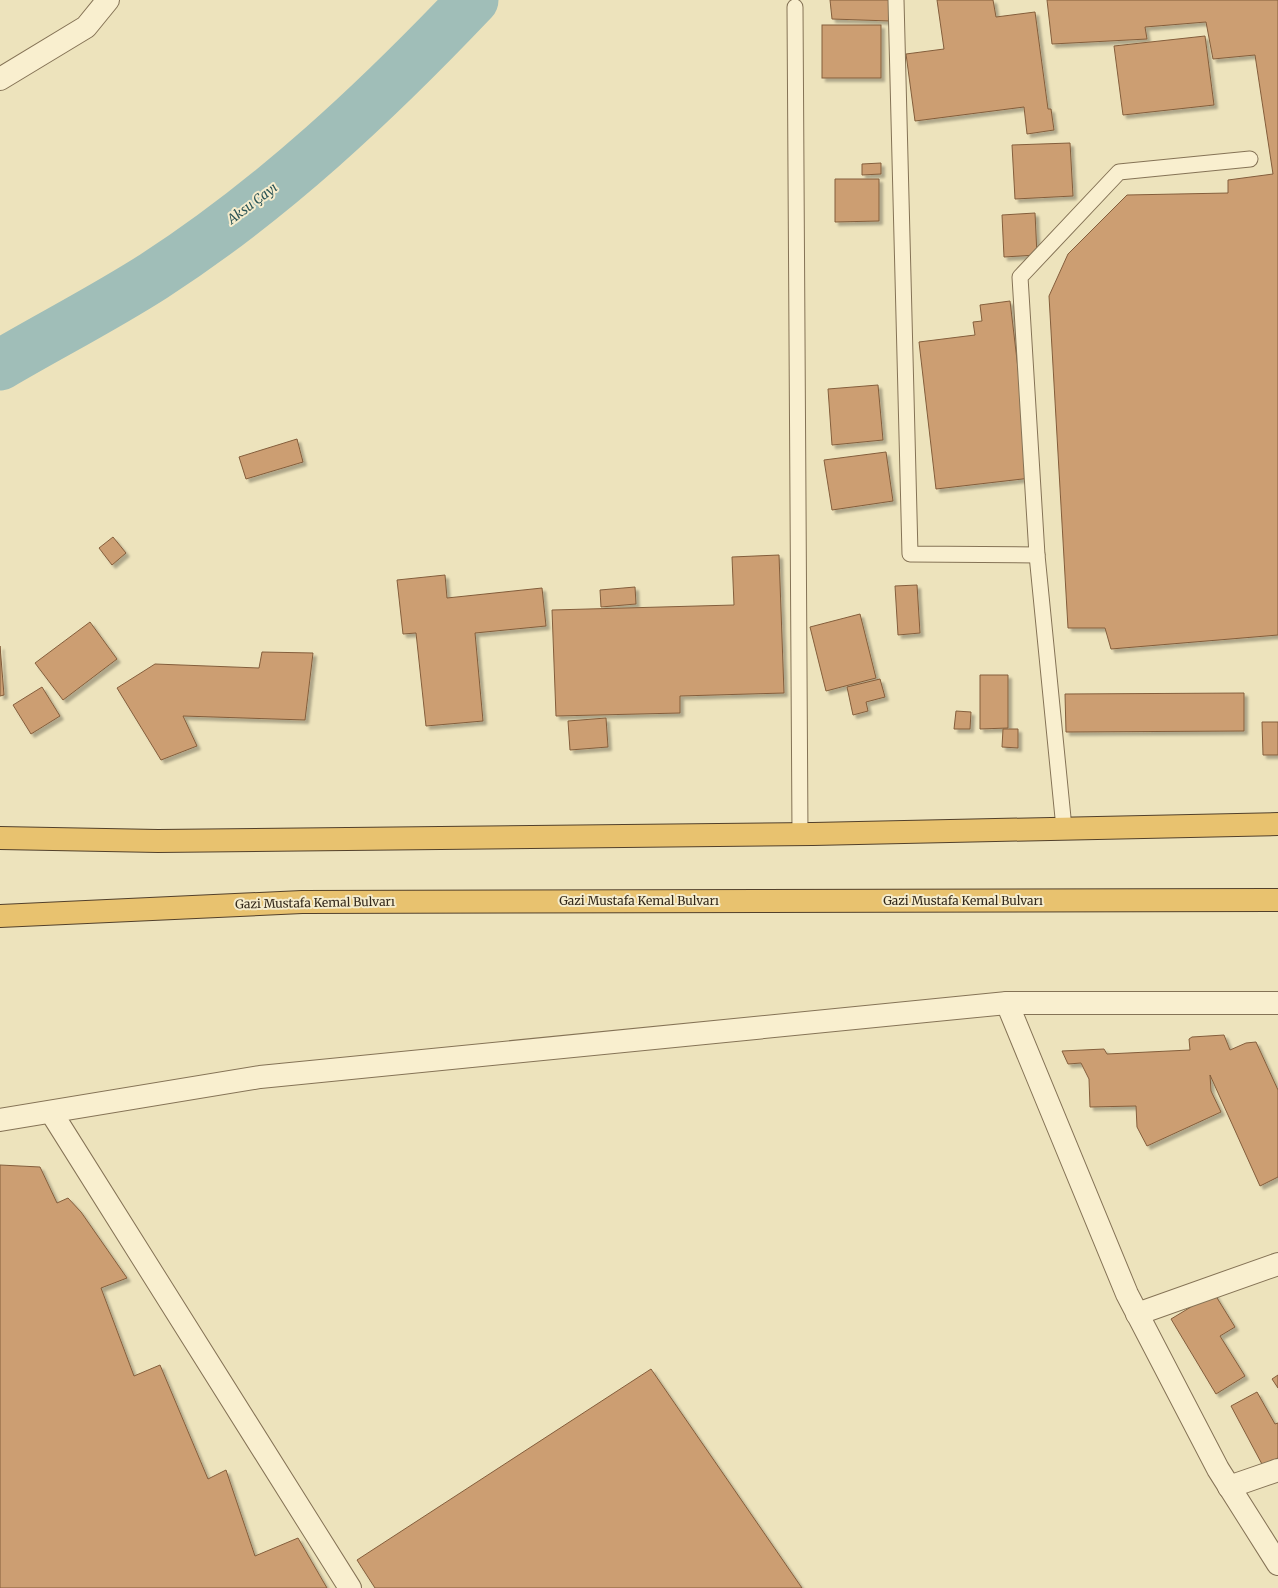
<svg xmlns="http://www.w3.org/2000/svg" width="1278" height="1588" font-family="Merriweather,serif">
	<style>
		.lines { fill: none; stroke-linecap: round; stroke-linejoin: round }
		.river { stroke: #a0beb8; stroke-width: 51 }
		.building { fill: #cc9e72; stroke: #845e3c; filter: url(#shadow) }
		.service-casing { stroke: #857356; stroke-width: 17 }
		.minor-casing { stroke: #857356; stroke-width: 24 }
		.tertiary-casing { stroke: #857356; stroke-width: 24 }
		.trunk-casing { stroke: #52402b; stroke-width: 24 }
		.service { stroke: #f9efcf; stroke-width: 15 }
		.minor { stroke: #f9efcf; stroke-width: 22 }
		.tertiary { stroke: #f9efcf; stroke-width: 22 }
		.trunk { stroke: #e8c26f; stroke-width: 22 }
		.labels { text-anchor: middle; stroke-width: 4; stroke-linejoin: round; paint-order: stroke }
		.street-label { font-size: 12px; fill: #34291b; stroke: #f5eccc }
		.water-label { font-size: 13px; font-style: italic; fill: #2a5354; stroke: #f5eccc }
	</style>
	<defs>
		<filter id="shadow"><feDropShadow dx="3.5" dy="3.5" stdDeviation="1" flood-color="#0004"/></filter>
	</defs>
	<rect width="100%" height="100%" fill="#ede3bc"/>
	<g class="lines">
		<path class="river" d="M0 365C51 335 104 308 154 276 273 199 376 102 473 0"/>
	</g>
	<g class="building">
		<polygon points="830,0 889,0 890,21 832,19"/>
		<polygon points="937,0 993,0 996,17 1035,12 1048,109 1051,109 1054,130 1027,134 1024,107 915,121 906,54 944,49"/>
		<polygon points="1047,0 1278,0 1278,635 1111,649 1105,628 1068,628 1049,296 1068,254 1127,195 1228,193 1228,180 1273,174 1255,55 1213,59 1206,22 1145,27 1147,39 1052,44"/>
		<rect x="822" y="25" width="59" height="53"/>
		<polygon points="1205,36 1214,105 1123,115 1114,46"/>
		<polygon points="1070,143 1073,196 1015,199 1012,145"/>
		<polygon points="881,163 881,174 862,175 862,164"/>
		<polygon points="835,179 879,179 879,221 835,222"/>
		<polygon points="1035,213 1037,255 1004,257 1002,215"/>
		<polygon points="1010,301 1031,478 936,489 919,342 975,335 973,322 982,321 980,305"/>
		<polygon points="878,385 883,440 832,445 828,389"/>
		<polygon points="297,439 303,462 246,479 239,457"/>
		<polygon points="886,452 893,501 832,510 824,460"/>
		<polygon points="113,537 126,553 112,565 99,548"/>
		<polygon points="779,555 784,693 680,696 680,713 556,716 552,610 734,605 732,557"/>
		<polygon points="445,575 447,598 542,588 546,626 475,633 483,721 426,726 416,633 403,634 397,580"/>
		<polygon points="917,585 920,633 898,635 895,586"/>
		<polygon points="635,587 636,604 601,607 600,590"/>
		<polygon points="860,614 876,678 826,691 810,627"/>
		<polygon points="90,622 117,659 63,700 35,663"/>
		<polygon points="0,646 4,695 0,696"/>
		<polygon points="262,652 313,653 305,720 183,716 197,746 161,760 117,688 155,664 259,668"/>
		<polygon points="980,675 1008,675 1008,728 980,729"/>
		<polygon points="880,679 885,697 866,702 868,711 853,715 847,687"/>
		<polygon points="42,687 60,716 31,734 13,705"/>
		<polygon points="1244,693 1244,731 1066,732 1065,694"/>
		<polygon points="956,711 971,712 970,729 954,729"/>
		<polygon points="606,718 608,747 570,750 568,721"/>
		<polygon points="1262,722 1278,722 1278,755 1263,755"/>
		<polygon points="1003,729 1018,729 1018,748 1002,747"/>
		<polygon points="1224,1035 1230,1050 1246,1043 1256,1042 1278,1090 1278,1177 1260,1186 1210,1075 1211,1091 1221,1112 1147,1146 1137,1127 1136,1106 1090,1107 1089,1079 1081,1063 1068,1064 1062,1051 1104,1049 1107,1054 1190,1050 1189,1039 1192,1037"/>
		<polygon points="0,1165 40,1167 57,1203 68,1198 81,1212 127,1278 101,1288 134,1376 160,1365 208,1479 226,1470 255,1556 298,1538 327,1588 0,1588"/>
		<polygon points="1214,1293 1235,1327 1220,1336 1245,1376 1216,1394 1171,1319"/>
		<polygon points="651,1369 802,1588 375,1588 357,1560"/>
		<polygon points="1278,1375 1278,1388 1272,1379"/>
		<polygon points="1257,1392 1275,1424 1278,1423 1278,1458 1263,1466 1231,1406"/>
	</g>
	<g class="lines">
		<g class="service-casing">
			<g id="service">
				<polyline points="896,0 910,554 1037,555"/>
				<polyline points="795,7 800,834"/>
				<polyline points="1064,828 1037,555 1020,277 1119,172 1250,159"/>
			</g>
		</g>
		<g class="minor-casing">
			<g id="minor">
				<polyline points="51,1112 350,1588"/>
				<polyline points="1137,1314 1278,1264"/>
				<polyline points="1229,1487 1278,1470"/>
			</g>
		</g>
		<g class="tertiary-casing">
			<g id="tertiary">
				<polyline points="0,79 86,27 108,0"/>
				<polyline points="1007,1003 1127,1294 1218,1469 1278,1564"/>
				<polyline points="0,1120 260,1077 1007,1003 1278,1003"/>
			</g>
		</g>
		<g class="trunk-casing">
			<g id="trunk">
				<polyline points="0,838 158,841 813,834 1278,824"/>
				<polyline points="0,916 302,902 1278,900"/>
			</g>
		</g>
		<use href="#service" class="service"/>
		<use href="#minor" class="minor"/>
		<use href="#tertiary" class="tertiary"/>
		<use href="#trunk" class="trunk"/>
	</g>
	<g class="labels">
		<g class="street-label">
			<text x="639" y="905">Gazi Mustafa Kemal Bulvarı</text>
			<text x="963" y="905">Gazi Mustafa Kemal Bulvarı</text>
			<text transform="translate(315 903) rotate(-1)" y="4">Gazi Mustafa Kemal Bulvarı</text>
		</g>
		<g class="water-label">
			<text transform="translate(252 203) rotate(-37)" y="5">Aksu Çayı</text>
		</g>
	</g>
</svg>
